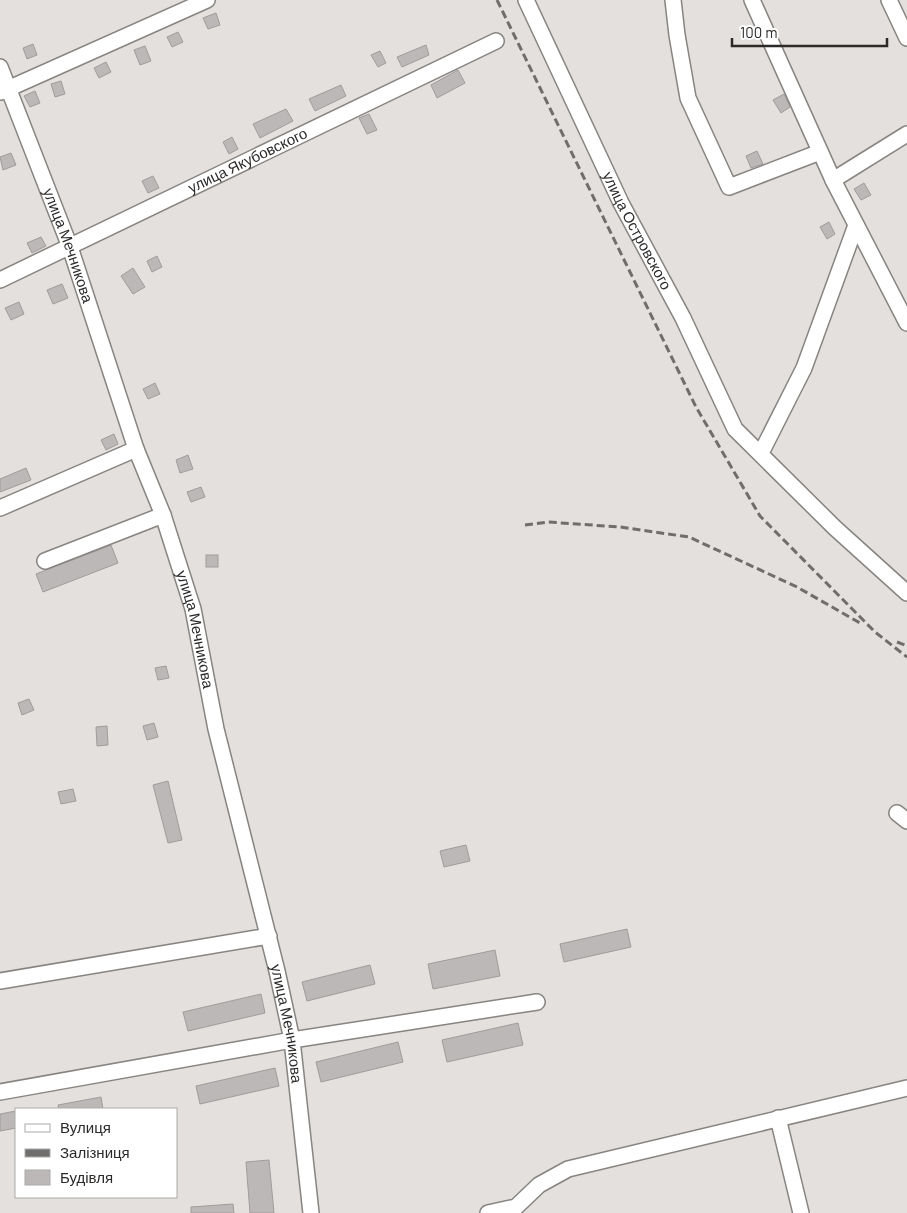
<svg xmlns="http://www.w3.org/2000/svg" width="907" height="1213" font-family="Barlow,sans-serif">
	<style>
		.building { fill: #bdb8b8; stroke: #a09c9b }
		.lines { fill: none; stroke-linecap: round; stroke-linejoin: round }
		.minor-casing { stroke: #878481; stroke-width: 18 }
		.minor { stroke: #fff; stroke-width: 15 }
		.rail { stroke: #706e6c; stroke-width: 3; stroke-dasharray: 8 4; stroke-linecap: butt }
		.labels { text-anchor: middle; stroke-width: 4; stroke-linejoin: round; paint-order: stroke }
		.street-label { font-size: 15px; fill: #2c2a29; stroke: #fff }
	</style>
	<rect width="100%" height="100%" fill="#e3e0dd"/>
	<g class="building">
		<polygon points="216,13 220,25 208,29 203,18"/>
		<polygon points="178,32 183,42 172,47 167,37"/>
		<polygon points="33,44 37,55 27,59 23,48"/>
		<polygon points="426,45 429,55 402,67 397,57"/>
		<polygon points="145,46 151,61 140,65 134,50"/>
		<polygon points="380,51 386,63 378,67 371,55"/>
		<polygon points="106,62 111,72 99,78 94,68"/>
		<polygon points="458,70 465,83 437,98 431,85"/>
		<polygon points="61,81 65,94 55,97 51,84"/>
		<polygon points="341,85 346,96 315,111 309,99"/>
		<polygon points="35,91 40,103 30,107 24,96"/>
		<polygon points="784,94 790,107 781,113 773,100"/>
		<polygon points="286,109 293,121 260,138 253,124"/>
		<polygon points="369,114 377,130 367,134 359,118"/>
		<polygon points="232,137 238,149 229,154 223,142"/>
		<polygon points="757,151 763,164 751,168 746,156"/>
		<polygon points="11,153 16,165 3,170 0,157"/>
		<polygon points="153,176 159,188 148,193 142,181"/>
		<polygon points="864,183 871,195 861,200 854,189"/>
		<polygon points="829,222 835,234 827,239 820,227"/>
		<polygon points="41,237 46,246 32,253 27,243"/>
		<polygon points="157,256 162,267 152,272 147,261"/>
		<polygon points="133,268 145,287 133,294 121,276"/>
		<polygon points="62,284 68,298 53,304 47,290"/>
		<polygon points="19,302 24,314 11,320 5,308"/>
		<polygon points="155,383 160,394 148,399 143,389"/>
		<polygon points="114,434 118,444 106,450 101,440"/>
		<polygon points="188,455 193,469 180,473 176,460"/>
		<polygon points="26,468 31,480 0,492 0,479"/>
		<polygon points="201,487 205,497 191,502 187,492"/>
		<polygon points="111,545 118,563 43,592 36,574"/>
		<rect x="206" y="555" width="12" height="12"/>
		<polygon points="166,666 169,678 158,680 155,668"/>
		<polygon points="29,699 34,710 22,715 18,703"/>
		<polygon points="154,723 158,737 147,740 143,726"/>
		<polygon points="107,726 108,745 97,746 96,727"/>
		<polygon points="168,781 182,840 168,843 153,785"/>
		<polygon points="73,789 76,801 61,804 58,792"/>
		<polygon points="466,845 470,861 444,867 440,851"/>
		<polygon points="627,929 631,947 564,962 560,944"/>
		<polygon points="495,950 500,976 433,989 428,964"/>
		<polygon points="370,965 375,984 307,1001 302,982"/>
		<polygon points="261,994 265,1013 188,1031 183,1012"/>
		<polygon points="518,1023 523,1045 447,1062 442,1040"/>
		<polygon points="398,1042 403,1062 321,1082 316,1062"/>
		<polygon points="275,1068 279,1086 200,1104 196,1086"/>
		<polygon points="101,1097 103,1109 59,1109 58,1105"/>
		<polygon points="16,1111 16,1128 0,1131 0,1114"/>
		<polygon points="269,1160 274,1213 250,1213 246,1162"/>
		<polygon points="233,1204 234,1213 191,1213 191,1207"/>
	</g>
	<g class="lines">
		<g class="minor-casing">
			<g id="minor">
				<path id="s1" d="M526 0 621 203 683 318 735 429 835 528 907 593"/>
				<polyline points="673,0 677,35 688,98 729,187 820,152"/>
				<polyline points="752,0 833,180 907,323"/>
				<polyline points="889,0 907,38"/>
				<path id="s2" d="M0 67 70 247 136 449 163 515 193 609 216 729 277 971 292 1040 311 1213"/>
				<polyline points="1,92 207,0"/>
				<polyline points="833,180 907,134"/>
				<path id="s3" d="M0 280 496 41"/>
				<polyline points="761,453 804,368 856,225"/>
				<polyline points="0,508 136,449"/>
				<polyline points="45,561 163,515"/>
				<polyline points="897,813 907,821"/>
				<polyline points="0,981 269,936"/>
				<polyline points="0,1092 292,1040 537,1002"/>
				<polyline points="778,1118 801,1213"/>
				<polyline points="488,1213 516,1207 539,1185 568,1169 907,1088"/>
			</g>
		</g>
		<use href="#minor" class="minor"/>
		<g class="rail">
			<polyline points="497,0 696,407 760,516 875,632 907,657"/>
			<polyline points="525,525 548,522 620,527 689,537 797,587 860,623"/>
			<polyline points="897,642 907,646"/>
		</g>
	</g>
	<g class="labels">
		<g class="street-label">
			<text dy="5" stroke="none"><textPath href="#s3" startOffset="275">улица Якубовского</textPath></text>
			<text dy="5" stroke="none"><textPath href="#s1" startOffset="256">улица Островского</textPath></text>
			<text dy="5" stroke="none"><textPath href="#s2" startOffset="191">улица Мечникова</textPath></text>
			<text dy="5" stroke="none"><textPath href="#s2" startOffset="596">улица Мечникова</textPath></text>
			<text dy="5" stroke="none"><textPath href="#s2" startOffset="1001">улица Мечникова</textPath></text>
		</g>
	</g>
	<rect x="15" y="1108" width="162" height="90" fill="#ffffff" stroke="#abaaa9"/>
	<rect x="25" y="1124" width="25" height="8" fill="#ffffff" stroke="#abaaa9"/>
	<text x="60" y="1133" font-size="15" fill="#2c2a29">Вулиця</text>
	<rect x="25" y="1149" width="25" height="8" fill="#706e6c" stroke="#abaaa9"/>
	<text x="60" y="1158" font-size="15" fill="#2c2a29">Залізниця</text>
	<rect x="25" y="1170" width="25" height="15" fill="#bdb8b8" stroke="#abaaa9"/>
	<text x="60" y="1183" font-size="15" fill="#2c2a29">Будівля</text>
	<path d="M732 38v8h155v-8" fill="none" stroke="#2c2a29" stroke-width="2.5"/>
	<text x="740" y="38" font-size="15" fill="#2c2a29" stroke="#ffffff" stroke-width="4" paint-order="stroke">100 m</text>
</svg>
